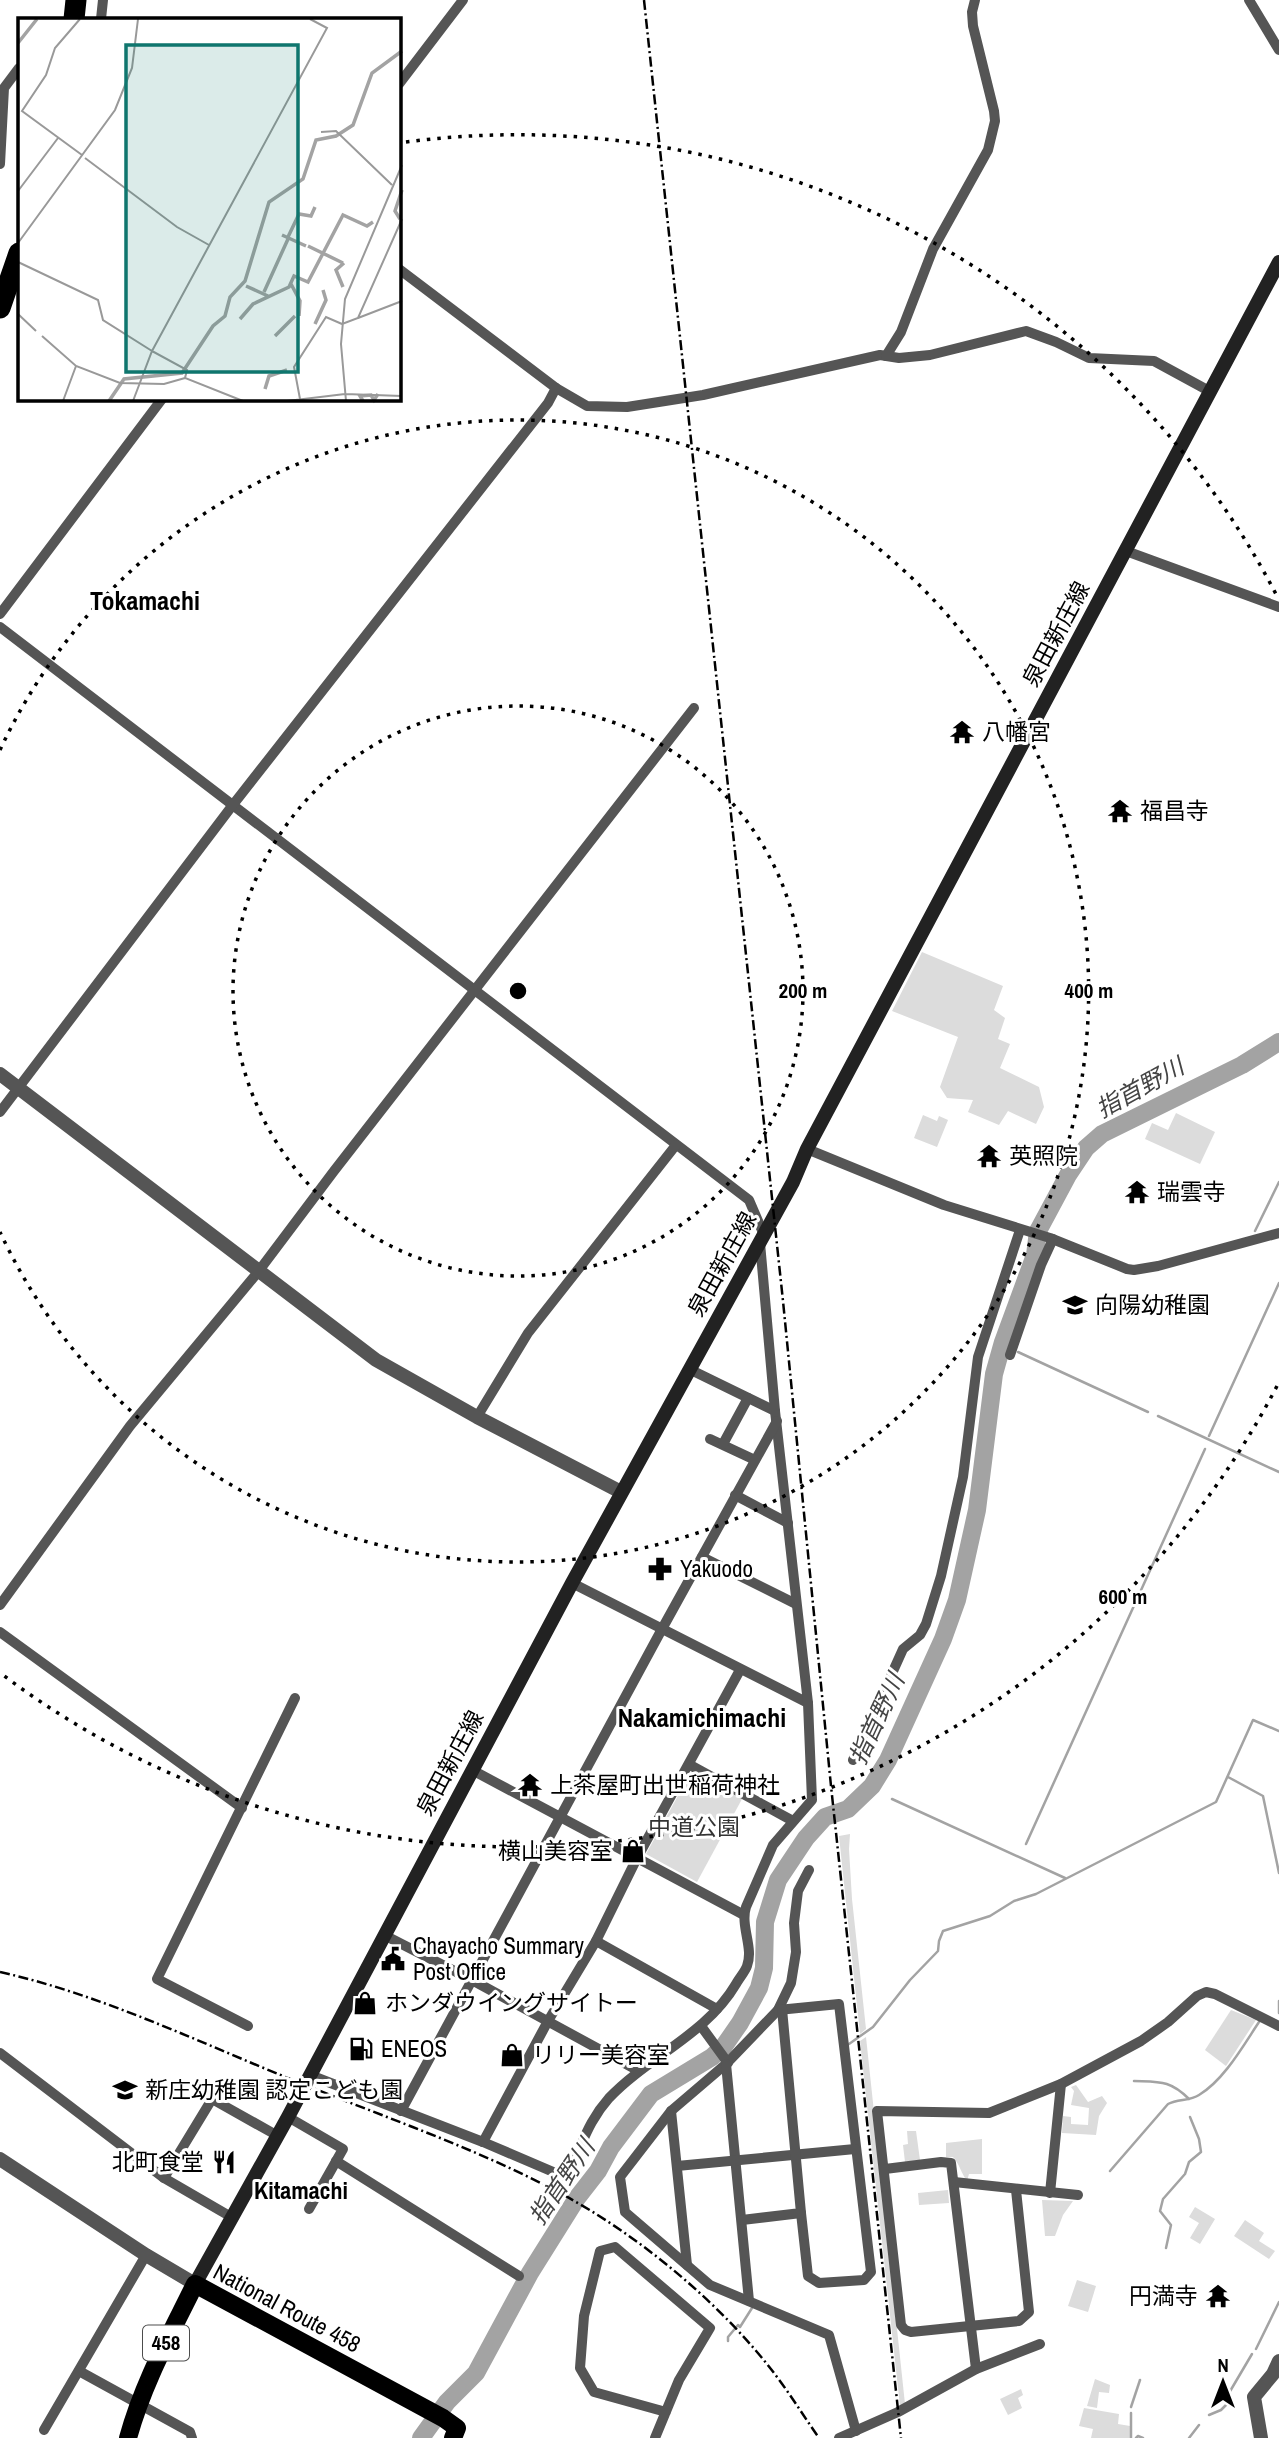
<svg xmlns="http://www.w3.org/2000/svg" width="1279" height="2438" font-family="'Archivo Narrow','Noto Sans JP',sans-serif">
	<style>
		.green { fill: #dcdcdc }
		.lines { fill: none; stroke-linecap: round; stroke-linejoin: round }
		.stream { stroke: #a3a3a3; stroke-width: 2.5 }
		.river { stroke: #a3a3a3; stroke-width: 18 }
		.minor { stroke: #555; stroke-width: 10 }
		.tertiary { stroke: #555; stroke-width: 14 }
		.secondary { stroke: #222; stroke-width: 14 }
		.trunk { stroke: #000; stroke-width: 18 }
		.motorway { stroke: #000; stroke-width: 21 }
		.rail { stroke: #000; stroke-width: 2.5; stroke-dasharray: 10 3.5 2 3.5; stroke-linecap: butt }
		.ring { fill: none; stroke: #000; stroke-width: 3.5; stroke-dasharray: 3.5 7 }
		.labels { text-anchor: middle; stroke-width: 6; stroke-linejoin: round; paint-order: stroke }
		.shield { fill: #fff; stroke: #4c4c4c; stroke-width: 2 }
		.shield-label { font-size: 21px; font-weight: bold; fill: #000 }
		.street-label { font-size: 23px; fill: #000; stroke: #fff }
		.poi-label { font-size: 23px; fill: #000; stroke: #fff; text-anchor: start }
		.park-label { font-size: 23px; fill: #333; stroke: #fff }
		.water-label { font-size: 24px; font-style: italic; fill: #444; stroke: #fff }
		.neighbourhood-label { font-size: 24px; font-weight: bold; fill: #000; stroke: #fff }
		.quarter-label { font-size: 26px; font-weight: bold; fill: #000; stroke: #fff }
		.inset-river { fill: none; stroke: #a3a3a3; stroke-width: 3.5 }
		.inset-road { fill: none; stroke: #999; stroke-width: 2 }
		.view { fill: #0f766e; fill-opacity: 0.15; stroke: #0f766e; stroke-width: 3.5 }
		.inset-edge { fill: none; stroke: #000; stroke-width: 3.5 }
		.centre { fill: #000; stroke: #fff; stroke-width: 3.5 }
		.ring-label { font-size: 21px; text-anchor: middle; font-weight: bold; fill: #000; stroke: #fff; stroke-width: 6; stroke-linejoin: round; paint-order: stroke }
	</style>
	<rect width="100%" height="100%" fill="#fff"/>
	<g class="green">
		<polygon points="922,952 1003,986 994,1010 1005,1018 998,1039 1010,1044 1000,1068 1039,1087 1044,1107 1036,1124 1008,1111 999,1125 968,1112 973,1100 947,1098 940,1087 958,1037 892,1011"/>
		<polygon points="1176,1113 1215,1132 1200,1164 1145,1139 1152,1123 1168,1130"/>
		<polygon points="923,1115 937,1121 939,1116 948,1120 937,1147 914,1138"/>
		<polygon points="691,1772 742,1799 697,1882 646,1854"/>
		<polygon points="850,1834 849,1849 852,1899 866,2029 860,2034 839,1836"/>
		<polygon points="1231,2010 1256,2020 1226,2066 1205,2050"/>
		<polygon points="866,2037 905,2404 900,2406 860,2041"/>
		<polygon points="1076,2085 1088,2102 1102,2096 1107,2103 1099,2116 1096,2135 1062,2133 1063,2116 1071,2117 1071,2124 1088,2125 1089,2108 1071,2105 1074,2091 1071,2087"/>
		<polygon points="907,2131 916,2131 920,2160 905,2162 903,2145 908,2144"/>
		<path d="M982 2139V2174H969L967 2181C961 2173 959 2163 953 2157H946V2143Z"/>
		<polygon points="948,2190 949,2203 919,2205 918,2193"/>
		<polygon points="1042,2200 1073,2201 1063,2215 1055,2236 1045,2236"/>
		<polygon points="1195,2207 1215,2219 1200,2244 1190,2238 1199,2223 1189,2217"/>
		<polygon points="1245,2220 1264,2233 1259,2241 1275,2251 1269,2259 1234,2236"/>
		<polygon points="1077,2280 1096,2286 1088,2312 1068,2306"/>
		<polygon points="1095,2379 1110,2385 1109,2393 1099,2392 1097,2408 1087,2406"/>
		<polygon points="1021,2389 1023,2395 1018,2398 1022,2408 1008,2415 1000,2399"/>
		<polygon points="1084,2408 1119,2414 1118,2424 1130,2426 1131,2438 1091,2438 1093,2429 1079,2426"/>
	</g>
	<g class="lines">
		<g class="stream">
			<polyline points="1255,1231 1279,1182"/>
			<polyline points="1018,1352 1148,1412"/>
			<polyline points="1158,1416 1279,1472"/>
			<polyline points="1209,1436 1279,1283"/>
			<polyline points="1228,1777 1263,1796 1279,1873"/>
			<polyline points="892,1799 1065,1878"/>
			<polyline points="1026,1844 1205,1449"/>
			<polyline points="1279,2001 1279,2013"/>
			<polyline points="849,2044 873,2027 910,1980 938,1951 939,1941 943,1931 990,1916 1014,1901 1036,1894 1216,1802 1253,1720 1279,1731"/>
			<path d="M1134 2081C1160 2082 1170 2080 1189 2099"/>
			<path d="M1110 2171 1168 2104C1178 2099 1190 2101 1199 2095 1224 2080 1243 2046 1259 2022"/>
			<polyline points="1166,2248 1171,2225 1160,2211 1163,2199 1185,2174 1189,2162 1201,2152 1199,2139 1190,2117"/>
			<polyline points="728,2341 728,2337 738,2325 740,2327 752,2308"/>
			<polyline points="1256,2349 1279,2302"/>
			<polyline points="1229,2393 1252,2354"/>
			<polyline points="1131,2407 1140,2380"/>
			<polyline points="1131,2413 1131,2438"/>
			<polyline points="1209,2415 1221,2410 1229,2402"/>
			<polyline points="1136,2438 1138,2436 1143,2438"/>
			<polyline points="1189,2438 1199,2425"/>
		</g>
		<polyline class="river" points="421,2438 447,2402 476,2373 530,2273 577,2198 598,2171 611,2147 651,2094 712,2057 724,2046 740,2023 759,1988 764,1968 765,1922 778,1880 806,1838 825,1817 848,1809 872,1786 888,1760 943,1639 957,1600 977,1510 994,1374 1003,1342 1035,1255 1038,1231 1068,1175 1086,1148 1102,1134 1242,1065 1279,1042"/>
		<g class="minor">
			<polyline points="1249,0 1279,50"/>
			<polyline points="101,19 103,0"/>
			<polyline points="399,84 463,0"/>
			<polyline points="0,164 4,88 19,68"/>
			<polyline points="399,269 556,388 587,406 627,407 703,395 880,355 899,358 930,355 1026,331 1056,342 1089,358 1154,361 1211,392"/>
			<polyline points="886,356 901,332 933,249 988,150 995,121 994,111 973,26 972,12 975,0"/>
			<polyline points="1126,551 1279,607"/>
			<polyline points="0,614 162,399"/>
			<polyline points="0,627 749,1200 764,1235"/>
			<polyline points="0,1112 232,806 548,403 556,388"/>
			<polyline points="807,1149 944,1205 1050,1238 1127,1269 1134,1270 1158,1266 1279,1233"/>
			<polyline points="1010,1355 1041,1265 1053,1239"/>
			<polyline points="689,1369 775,1411"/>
			<polyline points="477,1417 528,1333 676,1145"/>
			<polyline points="710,1439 755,1460"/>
			<polyline points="723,1444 748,1398"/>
			<polyline points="735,1495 788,1523"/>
			<polyline points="702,1557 796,1604"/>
			<polyline points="572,1583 808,1703"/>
			<polyline points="0,1605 130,1426 258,1272 334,1171 694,708"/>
			<polyline points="0,1632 242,1808"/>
			<polyline points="853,1760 903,1649 920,1635 926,1624 941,1576 963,1477 978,1357 1020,1230"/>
			<polyline points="690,1765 793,1821"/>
			<polyline points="472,1770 744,1915"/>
			<polyline points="809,1870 798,1891 794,1923 796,1952 791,1983 778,2010 726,2064 671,2111 620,2177 625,2212 710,2285 829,2335 856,2431"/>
			<polyline points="384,1935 472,1980 639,2071"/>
			<polyline points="596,1941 717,2009"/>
			<polyline points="778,2010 839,2004 871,2272 864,2280 819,2283 808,2276 801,2213"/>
			<polyline points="248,2026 157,1979 295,1698"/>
			<polyline points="701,2026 728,2063"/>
			<polyline points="0,2053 164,2178 233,2218"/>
			<polyline points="726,2064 749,2301"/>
			<path d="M310 2075 483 2142 565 2177C582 2149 585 2125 609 2098 649 2056 706 2035 736 1984 739 1978 745 1972 747 1966 754 1948 740 1926 746 1907L773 1845 812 1800 808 1703 775 1411 760 1243"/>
			<polyline points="401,2111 662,1629 777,1421"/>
			<polyline points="671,2111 687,2265"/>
			<polyline points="288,2117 343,2149 309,2209"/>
			<polyline points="483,2142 548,2021 596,1941 637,1858 740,1670"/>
			<polyline points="336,2161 519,2276"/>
			<polyline points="677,2166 855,2149"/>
			<polyline points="885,2169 941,2162 951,2163 976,2369"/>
			<polyline points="164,2178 212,2099 278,2136"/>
			<polyline points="954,2182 1078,2195"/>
			<polyline points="1016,2190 1029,2312 1019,2321 911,2332 905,2330 901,2325 877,2111 989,2113 1061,2084 1141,2041 1168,2022 1197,1996 1206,1992 1215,1994 1279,2026"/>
			<polyline points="1050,2193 1061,2084"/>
			<polyline points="742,2220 801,2213 782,2009"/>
			<polyline points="79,2371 190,2432 192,2438"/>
			<polyline points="44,2430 146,2255"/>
			<polyline points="655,2438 679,2380 710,2328 615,2247 600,2251 584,2316 580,2368 594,2392 666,2412"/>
			<polyline points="839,2438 898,2412 976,2369 1040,2344"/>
		</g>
		<g class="tertiary">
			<polyline points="0,1074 376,1360 477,1417 621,1492"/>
			<polyline points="0,2159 146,2255 195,2284"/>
			<polyline points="1261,2438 1254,2397 1273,2374 1279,2361"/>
		</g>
		<polyline class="secondary" points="195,2284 288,2117 572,1583 793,1182 807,1149 1279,262"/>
		<path class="trunk" d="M128 2438C143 2383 170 2335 195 2284L443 2418 457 2428 453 2438"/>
		<g class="motorway">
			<polyline points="74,19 76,0"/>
			<polyline points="0,308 19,253"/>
		</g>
		<g class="rail">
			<polyline points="644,0 783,1301 831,1786 901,2438"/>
			<path d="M0 1972C98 1994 190 2038 283 2076 375 2114 472 2146 560 2193 640 2236 723 2305 777 2377 792 2397 805 2418 819 2438"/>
		</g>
	</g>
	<g class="ring">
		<circle cx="518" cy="991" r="285"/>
		<path d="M0 750A571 571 0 1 1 0 1232"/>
		<path d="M1277 1386A856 856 0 0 1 3 1675M406 142A856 856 0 0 1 1277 596"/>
	</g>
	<defs>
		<g id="temple-bare" transform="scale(1.89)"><path d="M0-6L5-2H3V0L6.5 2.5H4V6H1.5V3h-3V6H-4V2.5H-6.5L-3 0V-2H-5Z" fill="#000" stroke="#fff" stroke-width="2.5" paint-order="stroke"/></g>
		<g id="school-bare" transform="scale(1.89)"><path d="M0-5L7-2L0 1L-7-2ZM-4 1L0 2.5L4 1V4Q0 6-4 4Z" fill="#000" stroke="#fff" stroke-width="2.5" paint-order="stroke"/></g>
		<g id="pharmacy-bare" transform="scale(1.89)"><path d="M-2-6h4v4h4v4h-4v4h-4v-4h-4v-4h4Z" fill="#000" stroke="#fff" stroke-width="2.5" paint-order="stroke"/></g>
		<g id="shop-bare" transform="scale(1.89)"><path d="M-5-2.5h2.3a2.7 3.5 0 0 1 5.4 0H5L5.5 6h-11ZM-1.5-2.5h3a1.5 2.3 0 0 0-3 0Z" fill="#000" stroke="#fff" stroke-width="2.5" paint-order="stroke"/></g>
		<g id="civic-bare" transform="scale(1.89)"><path d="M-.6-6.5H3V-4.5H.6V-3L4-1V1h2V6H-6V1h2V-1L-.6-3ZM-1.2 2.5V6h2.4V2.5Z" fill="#000" stroke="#fff" stroke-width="2.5" paint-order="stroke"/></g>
		<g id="fuel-bare" transform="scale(1.89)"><path d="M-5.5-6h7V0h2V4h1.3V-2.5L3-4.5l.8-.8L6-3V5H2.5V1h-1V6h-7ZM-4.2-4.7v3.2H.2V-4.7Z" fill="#000" stroke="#fff" stroke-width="2.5" paint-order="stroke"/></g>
		<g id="restaurant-bare" transform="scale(1.89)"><path d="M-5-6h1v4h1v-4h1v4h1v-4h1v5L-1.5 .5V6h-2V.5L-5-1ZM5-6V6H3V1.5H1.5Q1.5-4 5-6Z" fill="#000" stroke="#fff" stroke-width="2.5" paint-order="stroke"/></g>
	</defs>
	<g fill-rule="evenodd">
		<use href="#temple-bare" x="962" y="732"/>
		<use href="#temple-bare" x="1120" y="811"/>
		<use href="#temple-bare" x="989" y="1156"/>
		<use href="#temple-bare" x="1137" y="1192"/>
		<use href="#school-bare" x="1075" y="1305"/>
		<use href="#pharmacy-bare" x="660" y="1569"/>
		<use href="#temple-bare" x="530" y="1785"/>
		<use href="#shop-bare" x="633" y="1851"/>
		<use href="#civic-bare" x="393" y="1959"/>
		<use href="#shop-bare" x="365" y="2003"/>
		<use href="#fuel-bare" x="361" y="2049"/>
		<use href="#shop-bare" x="512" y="2055"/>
		<use href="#school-bare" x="125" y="2090"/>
		<use href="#restaurant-bare" x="224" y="2162"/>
		<use href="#temple-bare" x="1218" y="2296"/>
	</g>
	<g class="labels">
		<rect class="shield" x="143" y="2325.5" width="46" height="35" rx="5"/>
		<g class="shield-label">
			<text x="166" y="2350">458</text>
		</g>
		<g class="street-label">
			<text transform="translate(1056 634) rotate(-62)" y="8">泉田新庄線</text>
			<text transform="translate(722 1264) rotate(-61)" y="8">泉田新庄線</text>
			<text transform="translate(450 1763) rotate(-62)" y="8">泉田新庄線</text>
			<text transform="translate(287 2308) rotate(28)" y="8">National Route 458</text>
		</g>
		<g class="poi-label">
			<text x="982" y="740">八幡宮</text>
			<text x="1140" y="819">福昌寺</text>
			<text x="1009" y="1164">英照院</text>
			<text x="1157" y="1200">瑞雲寺</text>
			<text x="1095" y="1313">向陽幼稚園</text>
			<text x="680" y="1577">Yakuodo</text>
			<text x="550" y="1793">上茶屋町出世稲荷神社</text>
			<text x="613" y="1859" text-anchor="end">横山美容室</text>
			<text x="413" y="1954">Chayacho Summary<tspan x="413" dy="26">Post Office</tspan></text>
			<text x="385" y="2011">ホンダウイングサイトー</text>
			<text x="381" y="2057">ENEOS</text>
			<text x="532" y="2063">リリー美容室</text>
			<text x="145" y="2098">新庄幼稚園 認定こども園</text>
			<text x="204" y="2170" text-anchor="end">北町食堂</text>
			<text x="1198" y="2304" text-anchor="end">円満寺</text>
		</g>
		<g class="park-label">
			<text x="694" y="1835">中道公園</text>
		</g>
		<g class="water-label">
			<text transform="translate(1140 1088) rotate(-29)" y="8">指首野川</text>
			<text transform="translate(877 1719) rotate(-65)" y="8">指首野川</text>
			<text transform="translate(562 2182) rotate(-56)" y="8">指首野川</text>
		</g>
		<g class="neighbourhood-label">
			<text x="301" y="2199">Kitamachi</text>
		</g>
		<g class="quarter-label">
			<text x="145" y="610">Tokamachi</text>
			<text x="702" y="1727">Nakamichimachi</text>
		</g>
	</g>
	<g transform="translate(18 18)">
		<rect width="383" height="383" fill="#fff"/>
		<path class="inset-river" d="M0 25 19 1M382 201 377 193 384 172M264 217 288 228M270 219 281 196 293 198 297 189M290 228 325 245M273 266 282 283 281 298M228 268 250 278M325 269 318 252 326 245M246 274 270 221M222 301 235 286 271 269 276 258 290 264 325 197 349 208 355 204M297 306 308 282 305 272M257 318 277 298M247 371 251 358 269 352M91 383 106 361 164 355 195 308 207 298 212 279 227 263 251 184 285 161 298 122 318 118 335 107 354 55 384 33M345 383 342 378 353 377 356 382 360 376"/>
		<path class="inset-road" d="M62 1 37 30 28 57 4 93 64 137M303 114 318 113 374 167M67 140 159 209 191 227M0 173 40 120M0 225 97 92 114 50 120 1M0 244 80 282 85 302 134 333M0 296 18 313M340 300 384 283M324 306 340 300 384 201M24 318 58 348 102 365 146 366 167 360M134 333 309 10 292 1M327 376 384 378M282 381 276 349 308 299 324 306M45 383 58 348M115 383 134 333 169 352 167 360 225 383M269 383 327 376M328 383 323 326 327 281 384 147"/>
		<path class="view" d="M108 27H280V354H108Z"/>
		<rect width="383" height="383" class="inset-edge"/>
	</g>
	<circle cx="518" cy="991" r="10" class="centre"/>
	<g class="ring-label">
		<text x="803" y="998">200 m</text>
		<text x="1089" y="998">400 m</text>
		<text x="1123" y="1604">600 m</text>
	</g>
	<g transform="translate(1223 2382)" stroke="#ffffff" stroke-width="5" paint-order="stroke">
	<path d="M0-5L12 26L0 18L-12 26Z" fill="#000000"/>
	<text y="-10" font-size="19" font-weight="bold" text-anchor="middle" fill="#000000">N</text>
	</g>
</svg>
